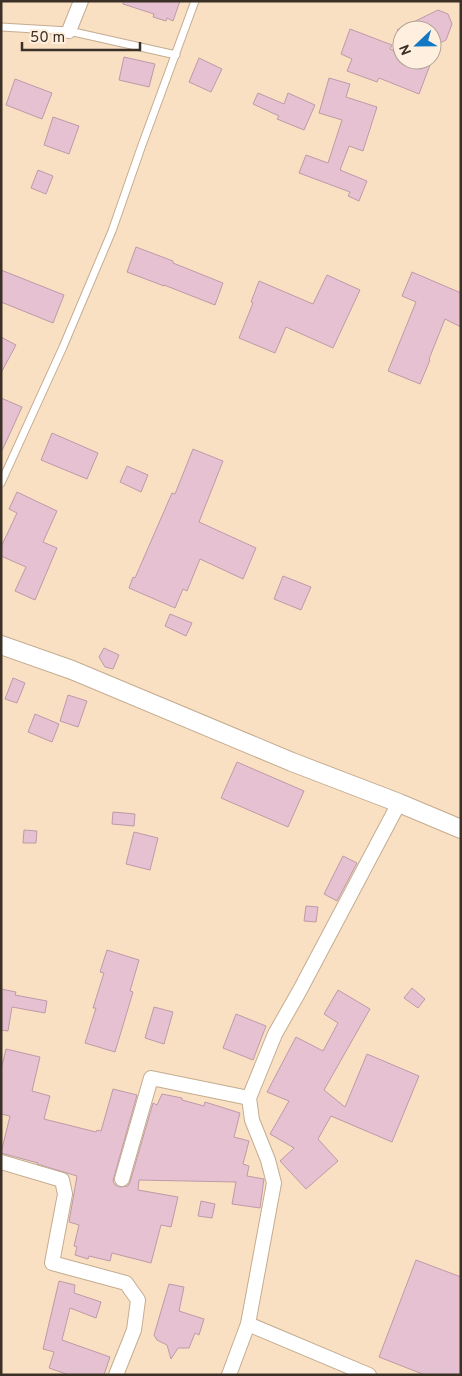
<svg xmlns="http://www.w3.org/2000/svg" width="462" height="1376" font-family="Overpass,sans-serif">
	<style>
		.building { fill: #e6c1d1; stroke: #be9aa9 }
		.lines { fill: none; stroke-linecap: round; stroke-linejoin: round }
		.service-casing { stroke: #c4ac90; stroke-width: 9 }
		.minor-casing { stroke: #c4ac90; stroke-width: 16 }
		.tertiary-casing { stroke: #c4ac90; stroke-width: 20 }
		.service { stroke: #fff; stroke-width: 7 }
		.minor { stroke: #fff; stroke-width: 14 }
		.tertiary { stroke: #fff; stroke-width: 18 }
	</style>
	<rect width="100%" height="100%" fill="#fae0c3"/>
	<g class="building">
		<polygon points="123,1 180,1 173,21 167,18 166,21 153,17 154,14 123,4"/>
		<polygon points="438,10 448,14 452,24 446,40 432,47 432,30 397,30"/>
		<polygon points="350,29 392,45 390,49 402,54 402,60 418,60 430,65 419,94 379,78 377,82 347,71 352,59 341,54"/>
		<polygon points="124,57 155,64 149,87 119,80"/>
		<polygon points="199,58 222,69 211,92 189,82"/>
		<polygon points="329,78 350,84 346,97 377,107 363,151 349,146 340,170 367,181 359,201 348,196 350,192 299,173 306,155 328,163 342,120 319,113"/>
		<polygon points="15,79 52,93 42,119 6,105"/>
		<polygon points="258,93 284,104 288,93 315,105 304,130 277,119 279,116 253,104"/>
		<polygon points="53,117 79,126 69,154 44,145"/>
		<polygon points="38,170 53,176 46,194 31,188"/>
		<polygon points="136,247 173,261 173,263 223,283 215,305 164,285 164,286 127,272"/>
		<polygon points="1,270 64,295 53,323 1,302"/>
		<polygon points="412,272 461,293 461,327 445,319 429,359 430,360 420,384 388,371 416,302 402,296"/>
		<polygon points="327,275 360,290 333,348 286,327 275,353 239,338 253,303 251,302 259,281 313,304"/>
		<polygon points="1,337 16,345 1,373"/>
		<polygon points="1,398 22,407 1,453"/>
		<polygon points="52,433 98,453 87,479 41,460"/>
		<polygon points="193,449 223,461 199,522 256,548 243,579 200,559 187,591 183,589 175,608 129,588 133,577 135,578 172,493 175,494"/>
		<polygon points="127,466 148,475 141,492 120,482"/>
		<polygon points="17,492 57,511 43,542 57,548 35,600 15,591 26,567 1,556 1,547 17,513 9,509"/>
		<polygon points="283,576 311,587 301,610 274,599"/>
		<polygon points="170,614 192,623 186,636 165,626"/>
		<polygon points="104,648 119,655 113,669 105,667 99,657"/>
		<polygon points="13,678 25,683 17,703 5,699"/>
		<polygon points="68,695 87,701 78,727 60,721"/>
		<polygon points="35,714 59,724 52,742 28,732"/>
		<polygon points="237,762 304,791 288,827 221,798"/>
		<polygon points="113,812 135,814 134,826 112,824"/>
		<polygon points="24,830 37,831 36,843 23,843"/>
		<polygon points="134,832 158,838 150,870 126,864"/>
		<polygon points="343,856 357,863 337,901 324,894"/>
		<polygon points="306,906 318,907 316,922 304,921"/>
		<polygon points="107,950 139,960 130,991 133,992 115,1052 85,1043 96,1008 93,1008 104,973 100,972"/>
		<polygon points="412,988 425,999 418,1008 404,998"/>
		<polygon points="1,989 16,992 15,995 47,1001 45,1013 12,1007 8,1031 1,1030"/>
		<polygon points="338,990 370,1009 324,1090 345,1107 367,1054 419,1076 392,1142 331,1116 318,1139 338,1161 306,1189 280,1161 294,1148 270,1134 289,1101 267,1092 296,1037 323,1051 338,1023 324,1014"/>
		<polygon points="154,1007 173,1012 164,1044 145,1038"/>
		<polygon points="236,1014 266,1026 253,1060 223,1048"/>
		<polygon points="6,1049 40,1057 32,1091 50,1096 44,1119 96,1132 97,1130 101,1131 113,1089 137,1095 114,1177 113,1181 115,1185 120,1187 128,1186 130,1182 153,1103 157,1105 162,1094 182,1098 182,1100 204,1106 205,1102 240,1113 234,1137 249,1141 243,1164 249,1166 247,1176 264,1179 260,1208 232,1204 236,1182 139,1180 138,1190 178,1197 171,1227 161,1225 151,1263 112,1253 110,1261 89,1256 88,1259 75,1255 77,1247 74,1246 79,1225 69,1222 77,1176 37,1164 38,1163 1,1153 10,1116 1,1114 1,1070"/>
		<polygon points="201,1201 215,1204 212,1218 198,1216"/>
		<polygon points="416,1260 461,1277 461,1375 425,1375 379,1357"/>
		<polygon points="59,1281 75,1285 74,1293 101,1302 96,1318 70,1308 62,1340 110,1357 104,1375 69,1375 49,1368 54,1352 43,1349"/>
		<polygon points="169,1284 184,1287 179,1311 204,1319 199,1335 195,1333 189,1348 178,1348 171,1359 167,1345 157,1340 154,1335"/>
	</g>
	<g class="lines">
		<g class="service-casing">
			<g id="service">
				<polyline points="1,27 69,31 176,55"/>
				<polyline points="1,483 63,347 112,231 142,145 195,1"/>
			</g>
		</g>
		<g class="minor-casing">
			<g id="minor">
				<polyline points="69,31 81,1"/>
				<polyline points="1,1162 62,1180 65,1194 52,1263 126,1283 138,1300 134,1330 116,1375"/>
				<polyline points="122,1179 151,1078 249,1098"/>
				<polyline points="248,1324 369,1375"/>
				<polyline points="229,1375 248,1324 274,1183 268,1160 252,1120 249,1098 275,1034 300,990 399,803"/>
			</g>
		</g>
		<g class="tertiary-casing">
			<polyline id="tertiary" points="1,645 72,670 292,762 399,803 461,829"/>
		</g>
		<use href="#service" class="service"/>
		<use href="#minor" class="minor"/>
		<use href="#tertiary" class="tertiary"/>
	</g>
	<rect width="462" height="1376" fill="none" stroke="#3a3025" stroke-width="5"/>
	<g transform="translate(417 45) rotate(248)"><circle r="24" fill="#ffefde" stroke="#b0a394"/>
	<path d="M0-4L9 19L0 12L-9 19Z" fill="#1278c3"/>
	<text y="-8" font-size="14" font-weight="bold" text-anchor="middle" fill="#3a3025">N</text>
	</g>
	<path d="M22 42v8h118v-8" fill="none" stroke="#3a3025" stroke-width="2.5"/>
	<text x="30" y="42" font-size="15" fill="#3a3025" stroke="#ffefde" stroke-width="4" paint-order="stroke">50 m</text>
</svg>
